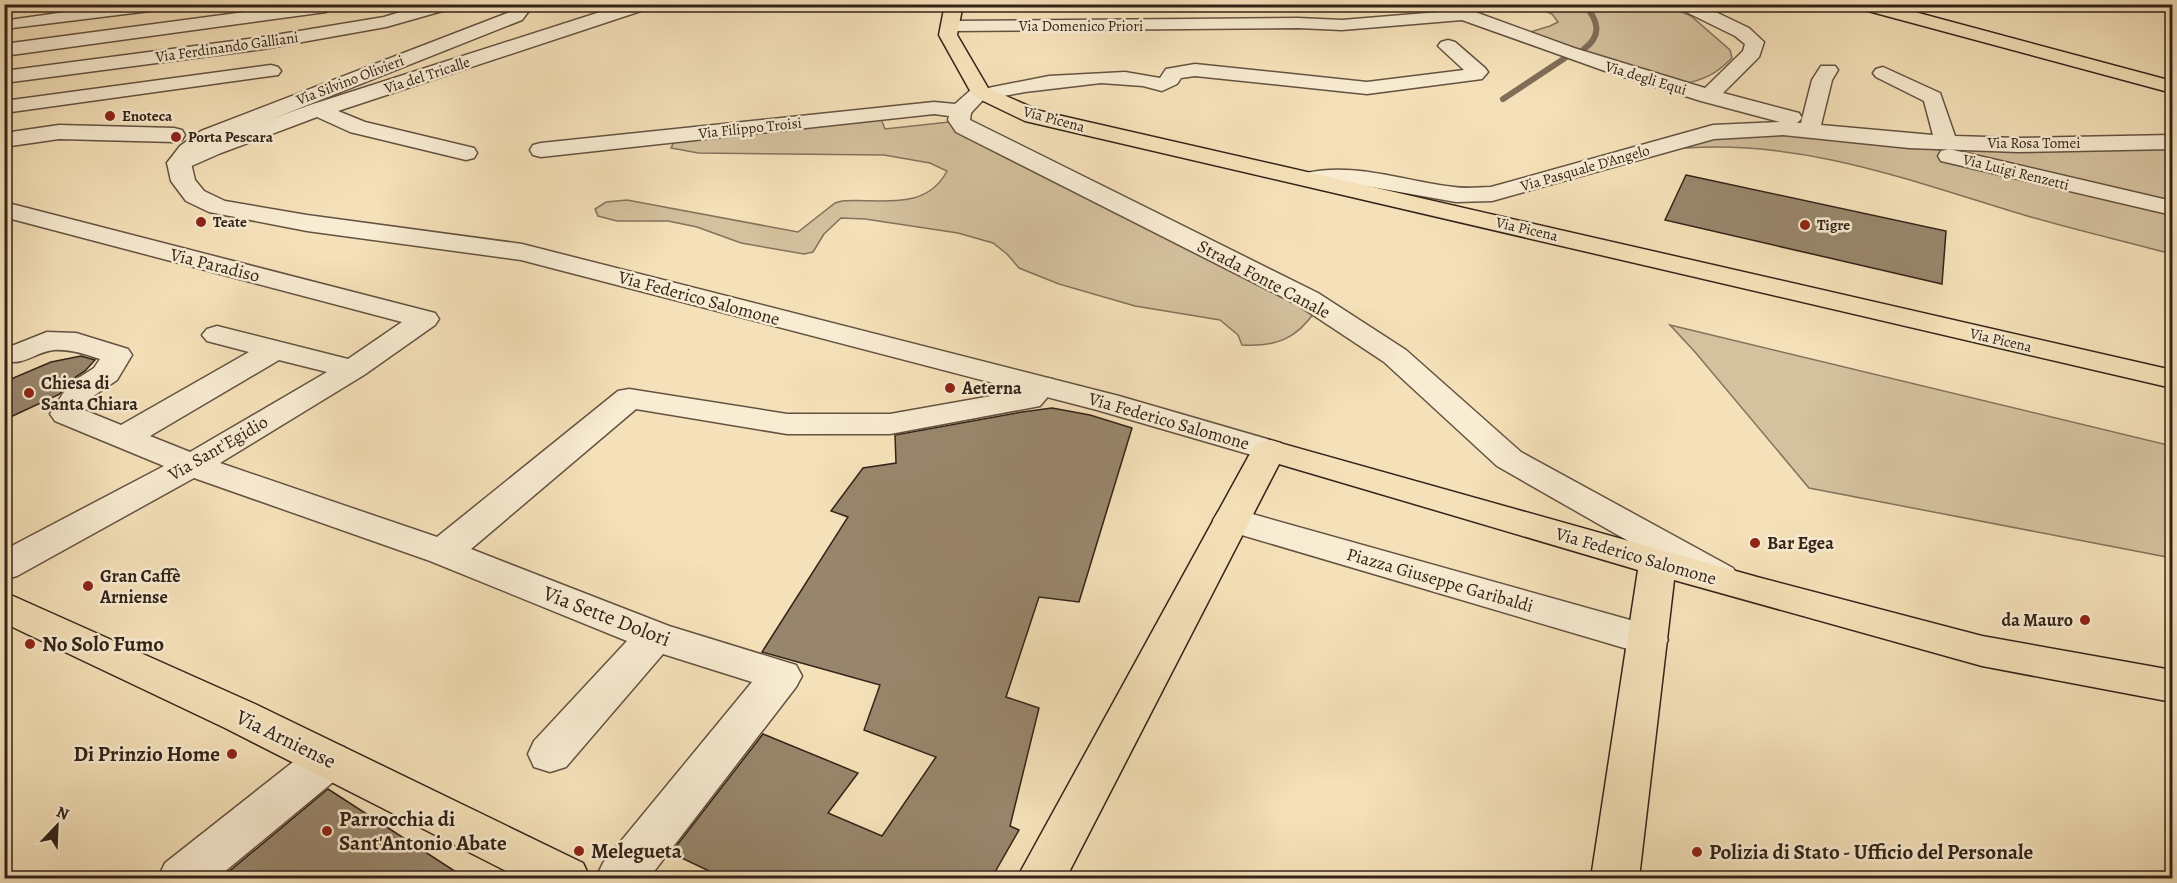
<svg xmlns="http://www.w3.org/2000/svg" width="2177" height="883" font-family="Alegreya,serif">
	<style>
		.green { fill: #d4c19e; stroke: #84725c; stroke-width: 1.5 }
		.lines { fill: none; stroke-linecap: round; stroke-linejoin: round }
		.stream { stroke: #806e59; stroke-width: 6 }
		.building { fill: #98866c; stroke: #332319; stroke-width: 1.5 }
		.minor-casing { stroke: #645241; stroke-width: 3 }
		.tertiary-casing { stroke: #645241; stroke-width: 3 }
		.primary-casing { stroke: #332319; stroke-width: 3 }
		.trunk-casing { stroke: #332319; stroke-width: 3 }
		.minor { fill: #f8ecd2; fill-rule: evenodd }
		.tertiary { fill: #f8ecd2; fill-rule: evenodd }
		.primary { fill: #f5e1b9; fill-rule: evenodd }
		.trunk { fill: #f5e1b9; fill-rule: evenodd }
		.poi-dot { fill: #8f2418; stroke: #f8ecd2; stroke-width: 2 }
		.labels { text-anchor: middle; stroke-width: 5; stroke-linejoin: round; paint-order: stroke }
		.far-street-label { font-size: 15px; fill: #332319; stroke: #f8ecd2 }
		.far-poi-label { font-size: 15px; font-weight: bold; fill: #332319; stroke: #f8ecd2; text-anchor: start }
		.street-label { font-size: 18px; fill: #332319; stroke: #f8ecd2 }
		.poi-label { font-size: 18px; font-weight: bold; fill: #332319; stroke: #f8ecd2; text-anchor: start }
		.near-street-label { font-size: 21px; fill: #332319; stroke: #f8ecd2 }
		.near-poi-label { font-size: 21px; font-weight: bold; fill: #332319; stroke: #f8ecd2; text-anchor: start }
	</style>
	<rect width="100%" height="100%" fill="#f5e1b9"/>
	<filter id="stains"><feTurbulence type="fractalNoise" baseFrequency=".00333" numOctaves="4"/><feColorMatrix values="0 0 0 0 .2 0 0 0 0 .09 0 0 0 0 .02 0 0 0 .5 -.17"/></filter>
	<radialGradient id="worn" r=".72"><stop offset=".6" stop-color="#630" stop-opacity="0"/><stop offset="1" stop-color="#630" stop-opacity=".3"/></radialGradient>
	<g class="green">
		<path d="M1531 5H1666L1691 16 1730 50 1732 58C1715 75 1705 79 1681 85L1527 33 1550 26 1558 22 1552 14Z"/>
		<path d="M880 116 885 129 949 122 1316 310C1297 339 1276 347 1242 345L1238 335 1220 320 1135 306 1059 284 1019 268 1007 254 993 243 958 233 865 219 841 218 824 234 813 252 804 254 741 243 697 227 668 221H617L598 216 595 209 606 202 627 200 798 232 835 203 842 201C879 198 926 212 947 171L930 163 884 155 698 153 671 148 676 138Z"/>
		<path d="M1786 130 2053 145 2172 144V254C2120 240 2066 228 2014 212 1906 179 1801 140 1686 148L1690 141Z"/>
		<polygon points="1670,325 2172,446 2172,558 1809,488 1695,352"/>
	</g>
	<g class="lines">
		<g class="stream">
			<path d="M1584 4C1598 20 1603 35 1584 49"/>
			<polyline points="1503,99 1565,58"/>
		</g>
	</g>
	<g class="building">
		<polygon points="1686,175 1946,231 1942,284 1665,220"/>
		<polygon points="81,356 95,360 85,371 68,382 60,394 4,420 4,382 51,362"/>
		<polygon points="1052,408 1090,415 1132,428 1079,602 1039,597 1006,697 1039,708 1010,826 1019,830 991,879 726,879 671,853 763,734 858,773 828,813 882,836 936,757 864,730 880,685 762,652 848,517 831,511 863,468 896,463 895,435 1022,412"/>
		<polygon points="328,789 467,879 220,879"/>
	</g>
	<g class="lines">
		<g class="minor-casing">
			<g id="minor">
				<polygon points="122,4 174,4 166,9 4,29 4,21 9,20"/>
				<polygon points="305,4 340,4 326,12 4,56 4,44"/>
				<polygon points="426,4 455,4 453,8 386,27 263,49 4,83 4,71 263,37 384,17"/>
				<polygon points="625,4 652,4 650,8 338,111 365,122 474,148 477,153 474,158 466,160 350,132 317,117 221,153 187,168 179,170 171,168 167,163 171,158 205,143 310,105"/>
				<path d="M1428 4H1453L1574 48 1705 88 1743 51 1745 44 1735 36 1678 8 1676 4H1699L1749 28 1764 42 1759 57 1723 93 1799 113 1802 118 1797 123H1801L1812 80 1821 66H1835L1838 70 1832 80 1821 125 1933 135 1924 101 1876 77 1873 73 1876 69 1883 67 1940 93 1955 136 2018 138 2172 135V149L2018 152 1909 148 1783 135 1714 139 1492 201 1456 202 1349 183 1310 186 1302 184 1298 179 1302 174C1353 161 1403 181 1454 187 1466 189 1479 187 1491 187L1713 125 1780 122 1701 101 1605 71 1462 20 1342 30 1298 28 950 31 944 30 941 26 944 22 950 21 1298 18 1342 20 1439 12Z"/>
				<polygon points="1448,40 1455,42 1485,68 1488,72 1482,79 1367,94 1195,76 1181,78 1177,84 1162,91 1143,86 1101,83 1025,92 983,100 971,113 970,120 1318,293 1406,350 1521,452 1733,568 1739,577 1733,586 1720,590 1707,586 1497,466 1384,362 1298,305 956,132 948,120 949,116 934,114 541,157 533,155 530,150 533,145 541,143 934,102 955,104 973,88 980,86 988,88 1049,76 1125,72 1160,78 1166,69 1195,64 1367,82 1464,70 1438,46 1441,42"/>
				<polygon points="271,65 278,67 281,71 278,75 4,113 4,101"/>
				<polygon points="59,125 174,128 182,130 185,135 182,140 174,142 59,139 4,147 4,133"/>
				<polygon points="1949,149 2172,201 2172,215 1941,161 1938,156 1941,151"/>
				<path d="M4 202 435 313 439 319 435 325 364 375 220 463 437 537 618 391 629 389 787 414H890L1019 391C1030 380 1036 375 1052 379L1057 386 1040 406 890 434H787L636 409 471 549 669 626 796 665 802 676 796 687 649 878H596L603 863 752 682 663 654 566 767 550 772 534 767 528 754 534 741 627 641 430 561 194 478 17 576 4 580V550L164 466 55 421 50 414 69 384 94 368 100 359C84 354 70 349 54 350 35 352 25 366 4 361V349L47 332 76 333 128 349 132 355 117 380 92 397 84 410 121 425 249 352 207 341 202 335 207 329 217 326 348 359 402 322 4 217ZM279 360 327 372 190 452 150 436Z"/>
				<polygon points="1231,508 1648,625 1662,629 1668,640 1662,651 1648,655 1218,528 1213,520 1218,512"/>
				<polygon points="328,742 344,747 350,760 344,773 217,878 158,878 165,863 312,747"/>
			</g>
		</g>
		<g class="tertiary-casing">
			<polygon id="tertiary" points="516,4 534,4 522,20 217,141 200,152 191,163 195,180 204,191 225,201 307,215 522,244 1119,396 1281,443 1286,450 1281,457 1269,460 1097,410 521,260 307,231 209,212 186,201 171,181 167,163 180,146 201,131 510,12"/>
		</g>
		<g class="primary-casing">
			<g id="primary">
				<polygon points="945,4 963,4 957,35 988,88 1040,111 2172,370 2172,388 1025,121 973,96 939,35"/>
				<polygon points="1269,440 1757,577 1982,636 2172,670 2172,702 1982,666 1674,580 1639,878 1591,878 1638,570 1279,464 1066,878 1017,878 1252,450 1257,443"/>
				<polygon points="4,592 255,704 583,863 590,878 520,878 225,728 4,623"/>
			</g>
		</g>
		<g class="trunk-casing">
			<polygon id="trunk" points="1855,4 1885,4 2172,81 2172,93 1857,8"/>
		</g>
		<use href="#minor" class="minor"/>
		<use href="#tertiary" class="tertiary"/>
		<use href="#primary" class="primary"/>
		<use href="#trunk" class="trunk"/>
	</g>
	<g class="poi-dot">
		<circle cx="110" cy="116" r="6"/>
		<circle cx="176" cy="137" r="6"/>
		<circle cx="201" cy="222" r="6"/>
		<circle cx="1805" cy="225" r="6"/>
		<circle cx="950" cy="388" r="6"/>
		<circle cx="29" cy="393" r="6"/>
		<circle cx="1755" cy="543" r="6"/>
		<circle cx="88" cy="586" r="6"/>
		<circle cx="2085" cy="620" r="6"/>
		<circle cx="30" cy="644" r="6"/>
		<circle cx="232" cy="754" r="6"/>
		<circle cx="327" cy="831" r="6"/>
		<circle cx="579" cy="851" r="6"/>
		<circle cx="1697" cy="852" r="6"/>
	</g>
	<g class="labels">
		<g class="far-street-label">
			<text x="1081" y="31">Via Domenico Priori</text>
			<text transform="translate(227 47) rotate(-8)" y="5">Via Ferdinando Galliani</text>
			<text transform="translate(427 75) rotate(-18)" y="5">Via del Tricalle</text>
			<text transform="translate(1646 78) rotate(17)" y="5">Via degli Equi</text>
			<text transform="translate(350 80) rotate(-21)" y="5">Via Silvino Olivieri</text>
			<text transform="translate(1054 119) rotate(15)" y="5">Via Picena</text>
			<text transform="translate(750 128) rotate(-6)" y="5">Via Filippo Troisi</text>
			<text x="2034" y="148">Via Rosa Tomei</text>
			<text transform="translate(1585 168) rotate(-16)" y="5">Via Pasquale D'Angelo</text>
			<text transform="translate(2016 172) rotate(14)" y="5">Via Luigi Renzetti</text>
			<text transform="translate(1527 229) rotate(13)" y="5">Via Picena</text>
			<text transform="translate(2001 340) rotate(13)" y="5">Via Picena</text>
		</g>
		<g class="far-poi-label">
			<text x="122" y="121">Enoteca</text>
			<text x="188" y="142">Porta Pescara</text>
			<text x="213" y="227">Teate</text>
			<text x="1817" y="230">Tigre</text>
		</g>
		<g class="street-label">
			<text transform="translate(215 265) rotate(14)" y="6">Via Paradiso</text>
			<text transform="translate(1264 279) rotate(28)" y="6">Strada Fonte Canale</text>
			<text transform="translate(699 298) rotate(15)" y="6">Via Federico Salomone</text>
			<text transform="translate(1169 421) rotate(16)" y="6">Via Federico Salomone</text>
			<text transform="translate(218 448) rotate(-30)" y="6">Via Sant'Egidio</text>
			<text transform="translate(1636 556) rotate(16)" y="6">Via Federico Salomone</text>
			<text transform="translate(1440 580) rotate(16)" y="6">Piazza Giuseppe Garibaldi</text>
		</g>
		<g class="poi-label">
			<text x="41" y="389">Chiesa di<tspan x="41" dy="21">Santa Chiara</tspan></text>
			<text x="962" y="394">Aeterna</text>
			<text x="1767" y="549">Bar Egea</text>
			<text x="100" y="582">Gran Caffè<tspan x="100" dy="21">Arniense</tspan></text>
			<text x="2073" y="626" text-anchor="end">da Mauro</text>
		</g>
		<g class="near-street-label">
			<text transform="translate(607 616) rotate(21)" y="7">Via Sette Dolori</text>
			<text transform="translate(286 739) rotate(26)" y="7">Via Arniense</text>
		</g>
		<g class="near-poi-label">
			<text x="42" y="651">No Solo Fumo</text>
			<text x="220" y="761" text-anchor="end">Di Prinzio Home</text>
			<text x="339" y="826">Parrocchia di<tspan x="339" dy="24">Sant'Antonio Abate</tspan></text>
			<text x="591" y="858">Melegueta</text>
			<text x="1709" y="859">Polizia di Stato - Ufficio del Personale</text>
		</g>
	</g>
	<rect width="2177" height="883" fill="none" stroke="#f5e1b9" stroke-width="24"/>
	<rect x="6" y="6" width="2165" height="871" fill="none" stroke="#332319" stroke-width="3"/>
	<rect x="12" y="12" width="2153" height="859" fill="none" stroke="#332319" stroke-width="1.5"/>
	<g transform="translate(57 826) rotate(23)" stroke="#f8ecd2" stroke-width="4.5" paint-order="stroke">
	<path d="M0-4.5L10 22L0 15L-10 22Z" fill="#332319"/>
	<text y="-9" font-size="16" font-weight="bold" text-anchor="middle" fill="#332319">N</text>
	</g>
	<rect width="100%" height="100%" filter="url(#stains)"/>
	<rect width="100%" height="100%" fill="url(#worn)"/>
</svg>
